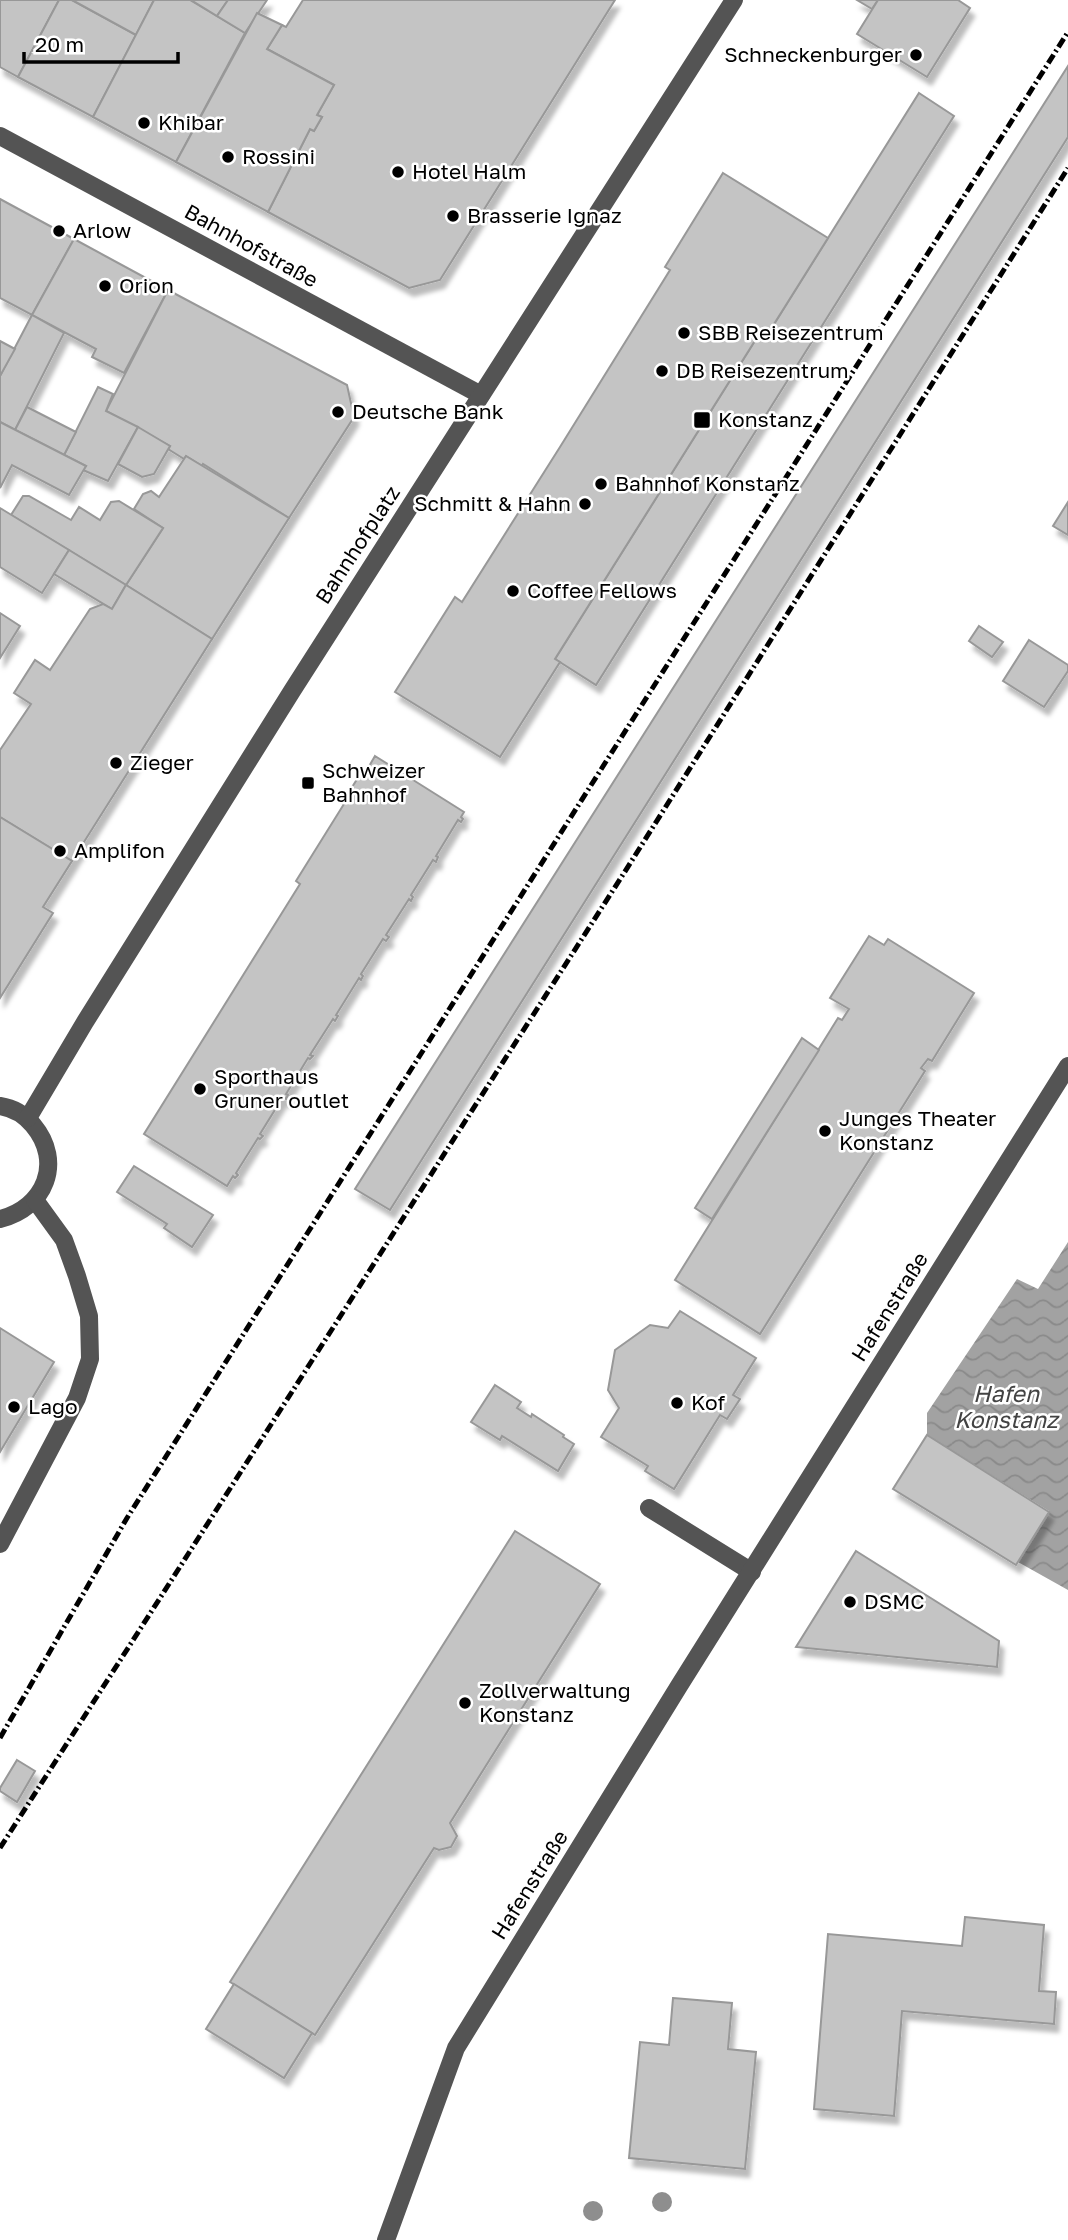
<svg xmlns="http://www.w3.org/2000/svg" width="1068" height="2240" font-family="'Golos Text',sans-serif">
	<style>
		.water { fill: url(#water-waves) }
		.building { fill: #c4c4c4; stroke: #989898; stroke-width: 2; filter: url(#shadow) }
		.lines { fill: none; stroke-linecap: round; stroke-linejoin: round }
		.minor { stroke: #545454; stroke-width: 18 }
		.rail { stroke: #000; stroke-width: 5; stroke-dasharray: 10 3.5 2 3.5; stroke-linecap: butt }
		.tree { fill: #8e8e8e }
		.poi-dot { fill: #000; stroke: #fff; stroke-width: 2.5 }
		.labels { text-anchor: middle; stroke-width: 5; stroke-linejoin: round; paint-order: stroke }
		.poi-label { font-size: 21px; fill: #000; stroke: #fff; text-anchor: start }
		.street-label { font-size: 21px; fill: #000; stroke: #fff }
		.water-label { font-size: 23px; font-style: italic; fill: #434343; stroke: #fff }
	</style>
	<defs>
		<pattern id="water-waves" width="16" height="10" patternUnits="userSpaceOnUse" patternTransform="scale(1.75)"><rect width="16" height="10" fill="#a2a2a2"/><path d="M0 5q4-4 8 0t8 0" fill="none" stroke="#8a8a8a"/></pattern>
		<filter id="shadow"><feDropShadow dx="4.5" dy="8" stdDeviation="2" flood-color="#0004"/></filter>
	</defs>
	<rect width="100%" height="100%" fill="#fff"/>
	<polygon class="water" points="1068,1242 1068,1590 1018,1562 1049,1511 927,1435 927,1413 1017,1279 1038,1289"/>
	<g class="building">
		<polygon points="0,0 59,0 18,77 0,67"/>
		<polygon points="59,0 72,0 136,35 93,117 18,77"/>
		<polygon points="72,0 154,0 136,35"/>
		<polygon points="154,0 190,0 245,33 176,162 93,117"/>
		<polygon points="191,0 228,0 217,16"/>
		<polygon points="228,0 267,0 245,33 217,16"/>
		<polygon points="303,0 615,0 440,280 409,288 268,212 310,129 314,131 322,117 317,115 334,85 267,49 282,25 286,27"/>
		<polygon points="857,0 878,0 872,9"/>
		<polygon points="878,0 958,0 970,8 927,77 857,34"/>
		<polygon points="257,13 282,25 267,49 334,85 317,115 322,117 314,131 310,129 268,212 176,162"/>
		<polygon points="1068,66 1068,137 390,1210 355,1189"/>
		<polygon points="919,93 954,116 596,685 555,659 763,328 769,332"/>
		<polygon points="723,173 828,238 769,332 763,328 555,659 560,662 500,757 395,692 455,597 462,602 560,447 670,270 665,267"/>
		<polygon points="0,199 74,239 32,315 0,298"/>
		<polygon points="74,239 168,290 124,373 92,357 96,349 32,315"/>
		<polygon points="168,290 347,385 354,417 289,518 203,464 202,466 186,456 184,459 168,449 170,446 106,411"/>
		<polygon points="32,315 64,333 15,430 0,422 0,376"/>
		<polygon points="0,341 15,349 0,376"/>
		<polygon points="98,387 113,394 106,411 138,427 108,481 83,470 86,466 64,455"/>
		<polygon points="27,407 76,432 64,455 15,430"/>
		<polygon points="0,422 86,466 69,495 12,465 0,488"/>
		<polygon points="138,427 170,446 154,474 142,477 118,464"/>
		<polygon points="186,456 289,518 212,639 126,585 163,528 134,509 143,494 151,491 159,497"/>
		<polygon points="23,496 29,496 71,520 79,507 100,520 111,502 119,501 163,528 126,585 11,515"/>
		<polygon points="1068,502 1068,535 1053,526"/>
		<polygon points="0,508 69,550 42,593 0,567"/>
		<polygon points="69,550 126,585 112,609 54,574"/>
		<polygon points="126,585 212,639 72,861 0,817 0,750 31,704 14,693 35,660 50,670 90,609 103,604 112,609"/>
		<polygon points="0,613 20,626 0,658"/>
		<polygon points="979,626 1003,642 992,657 969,641"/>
		<polygon points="1029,640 1068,665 1068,671 1044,707 1003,681"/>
		<polygon points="375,756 464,812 461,817 463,819 461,822 458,820 436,856 438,857 436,862 433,860 411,895 413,897 411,901 409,899 386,935 389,937 386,941 383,939 361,974 363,976 361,980 359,978 336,1015 338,1016 335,1021 333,1019 310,1055 313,1056 310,1059 308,1058 286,1094 288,1095 286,1099 283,1097 260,1134 263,1136 260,1139 258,1138 236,1173 238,1175 235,1178 233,1176 227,1186 144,1134 300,884 296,881 344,804 342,803 361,773 364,775"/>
		<polygon points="0,817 72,861 43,907 53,913 0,998"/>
		<polygon points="869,936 884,945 888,939 974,993 932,1061 928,1059 921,1068 925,1071 760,1334 675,1280 838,1018 842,1020 849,1009 830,998"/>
		<polygon points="802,1038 819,1050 712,1219 695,1208"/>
		<polygon points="134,1166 213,1215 192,1247 164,1228 167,1224 117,1192"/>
		<polygon points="680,1311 756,1358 733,1395 740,1399 727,1419 720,1415 674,1489 645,1471 648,1466 601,1437 619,1408 608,1390 615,1350 650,1325 668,1328"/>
		<polygon points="0,1328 54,1362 0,1452"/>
		<polygon points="495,1385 521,1402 517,1408 531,1417 532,1414 564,1435 563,1437 574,1444 558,1471 502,1436 500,1440 471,1422"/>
		<polygon points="927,1435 1049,1512 1016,1565 893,1489"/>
		<polygon points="515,1531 600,1584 450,1823 457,1836 451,1847 439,1850 434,1848 315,2035 230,1982"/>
		<polygon points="856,1551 999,1641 997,1667 796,1647"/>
		<polygon points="17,1760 35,1771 17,1802 0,1791 0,1788"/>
		<polygon points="965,1917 1044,1925 1039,1991 1056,1992 1054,2024 902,2011 894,2116 814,2109 828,1934 962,1946"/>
		<polygon points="234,1984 312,2033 284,2078 206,2029"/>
		<polygon points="673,1998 732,2003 728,2049 756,2052 745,2169 629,2158 640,2042 669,2045"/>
	</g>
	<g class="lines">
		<g class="minor">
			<polyline points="0,136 481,395"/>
			<path d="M0 1106C13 1108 24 1114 33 1125 64 1162 45 1208 0 1219"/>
			<polyline points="28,1118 85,1022 292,691 734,0"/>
			<polyline points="649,1508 752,1572"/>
			<polyline points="0,1544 77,1398 90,1359 89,1316 77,1276 64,1240 35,1200"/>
			<polyline points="386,2240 456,2048 679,1686 1068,1066"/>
		</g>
		<g class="rail">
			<polyline points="0,1738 127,1518 1068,32"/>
			<polyline points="0,1848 624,873 1068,168"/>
		</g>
	</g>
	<g class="tree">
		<circle cx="662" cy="2202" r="10"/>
		<circle cx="593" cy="2211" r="10"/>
	</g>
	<g class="poi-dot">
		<circle cx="916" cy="55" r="7"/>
		<circle cx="144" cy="123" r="7"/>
		<circle cx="228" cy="157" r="7"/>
		<circle cx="398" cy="172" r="7"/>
		<circle cx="453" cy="216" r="7"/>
		<circle cx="59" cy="231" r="7"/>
		<circle cx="105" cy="286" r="7"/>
		<circle cx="684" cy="333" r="7"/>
		<circle cx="662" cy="371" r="7"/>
		<circle cx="338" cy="412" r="7"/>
		<rect x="693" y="411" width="18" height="18" rx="3.5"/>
		<circle cx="601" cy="484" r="7"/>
		<circle cx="585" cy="504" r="7"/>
		<circle cx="513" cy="591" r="7"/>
		<circle cx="116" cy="763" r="7"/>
		<rect x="301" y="776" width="14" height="14" rx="3.5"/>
		<circle cx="60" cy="851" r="7"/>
		<circle cx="200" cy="1089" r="7"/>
		<circle cx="825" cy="1131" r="7"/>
		<circle cx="677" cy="1403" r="7"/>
		<circle cx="14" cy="1407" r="7"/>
		<circle cx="850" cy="1602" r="7"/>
		<circle cx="465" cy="1703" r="7"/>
	</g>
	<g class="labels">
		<g class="poi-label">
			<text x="902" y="62" text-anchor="end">Schneckenburger</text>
			<text x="158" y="130">Khibar</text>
			<text x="242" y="164">Rossini</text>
			<text x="412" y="179">Hotel Halm</text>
			<text x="467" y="223">Brasserie Ignaz</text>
			<text x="73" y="238">Arlow</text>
			<text x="119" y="293">Orion</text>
			<text x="698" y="340">SBB Reisezentrum</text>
			<text x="676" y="378">DB Reisezentrum</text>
			<text x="352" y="419">Deutsche Bank</text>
			<text x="718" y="427">Konstanz</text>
			<text x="615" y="491">Bahnhof Konstanz</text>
			<text x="571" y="511" text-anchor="end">Schmitt &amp; Hahn</text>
			<text x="527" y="598">Coffee Fellows</text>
			<text x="130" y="770">Zieger</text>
			<text x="322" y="778">Schweizer<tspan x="322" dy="24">Bahnhof</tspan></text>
			<text x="74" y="858">Amplifon</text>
			<text x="214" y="1084">Sporthaus<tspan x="214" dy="24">Gruner outlet</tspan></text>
			<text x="839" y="1126">Junges Theater<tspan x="839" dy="24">Konstanz</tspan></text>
			<text x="691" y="1410">Kof</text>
			<text x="28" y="1414">Lago</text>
			<text x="864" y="1609">DSMC</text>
			<text x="479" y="1698">Zollverwaltung<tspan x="479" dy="24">Konstanz</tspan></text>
		</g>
		<g class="street-label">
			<text transform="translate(251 246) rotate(29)" y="7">Bahnhofstraße</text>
			<text transform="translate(358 545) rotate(-57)" y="7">Bahnhofplatz</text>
			<text transform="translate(890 1307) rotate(-58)" y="7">Hafenstraße</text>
			<text transform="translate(530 1885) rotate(-58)" y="7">Hafenstraße</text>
		</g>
		<g class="water-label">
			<text x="1006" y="1402">Hafen<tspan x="1006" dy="26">Konstanz</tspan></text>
		</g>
	</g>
	<path d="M24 52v10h154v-10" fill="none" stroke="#000000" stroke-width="3.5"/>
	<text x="35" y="52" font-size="21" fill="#000000" stroke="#ffffff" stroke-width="5" paint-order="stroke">20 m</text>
</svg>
